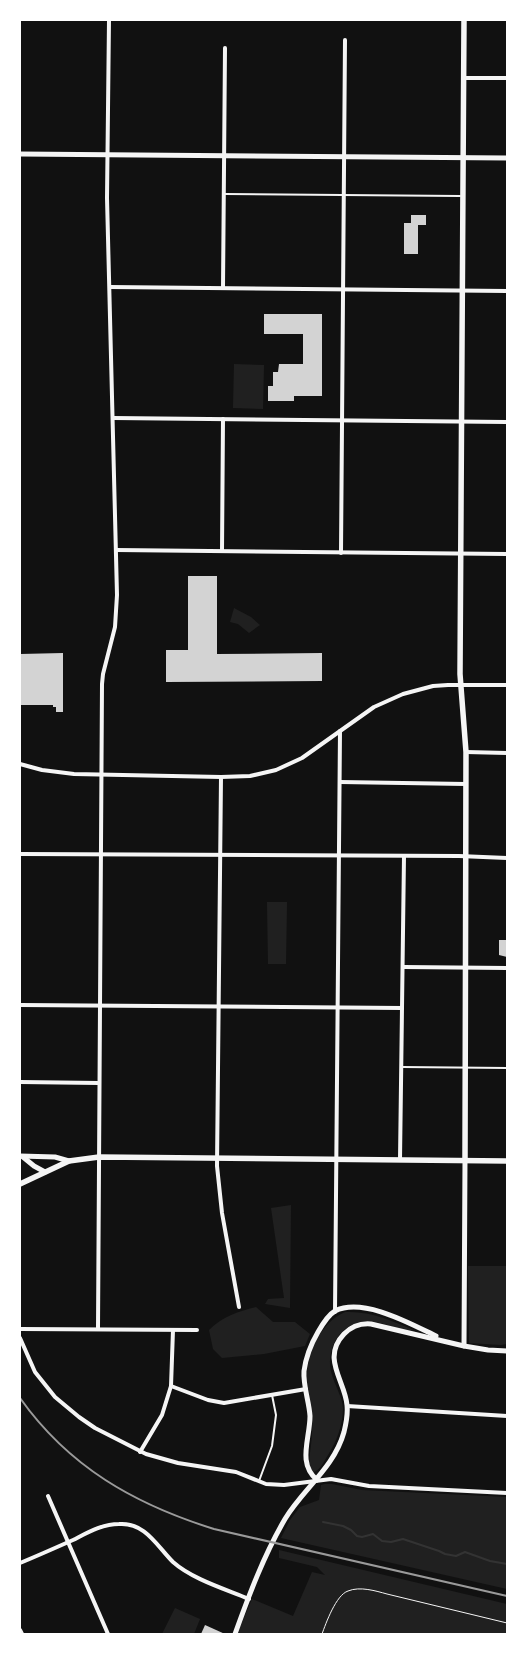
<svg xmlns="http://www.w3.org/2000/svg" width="527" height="1654" font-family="'IBM Plex Serif',serif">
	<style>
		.green { fill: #202020 }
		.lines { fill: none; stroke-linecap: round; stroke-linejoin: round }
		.stream { stroke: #333; stroke-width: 2 }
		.building { fill: #d3d3d3 }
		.path { stroke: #f5f5f5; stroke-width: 1 }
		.service { stroke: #f5f5f5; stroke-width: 2 }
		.minor { stroke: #f5f5f5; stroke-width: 4 }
		.tertiary { stroke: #f5f5f5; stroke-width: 5 }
		.secondary { stroke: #f5f5f5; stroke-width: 5.5 }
		.rail { stroke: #9a9a9a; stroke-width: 2 }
	</style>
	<rect width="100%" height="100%" fill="#111"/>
	<g class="green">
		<polygon points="234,364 264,365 263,409 233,408"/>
		<polygon points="234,608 251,617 260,625 249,633 238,624 230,622"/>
		<polygon points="267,902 287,902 286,964 268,964"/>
		<polygon points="291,1205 290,1308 265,1304 268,1299 284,1298 271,1208"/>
		<polygon points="468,1266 507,1266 507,1344 501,1345 469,1343"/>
		<path d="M256 1307 273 1322H295L310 1334 305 1346 264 1354 222 1358 213 1349 209 1330C223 1316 237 1312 256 1307Z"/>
		<path d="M345 1312C372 1311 389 1320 414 1330 397 1332 379 1318 361 1322 337 1326 325 1353 332 1375 335 1386 342 1396 343 1408 343 1424 337 1441 328 1455 324 1461 321 1469 314 1472L310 1470 309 1463C310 1450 313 1435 312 1421 312 1407 307 1393 307 1379 306 1354 321 1322 345 1312Z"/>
		<polygon points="325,1484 332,1484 362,1490 507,1497 507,1589 281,1538 290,1520 300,1507 319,1500 321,1485"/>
		<polygon points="279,1550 507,1604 507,1634 237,1634 252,1599 293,1616 312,1572 325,1575 317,1567 279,1558"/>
		<polygon points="175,1608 200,1619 194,1634 162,1634"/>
	</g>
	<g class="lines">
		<polyline class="stream" points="323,1522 343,1526 351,1530 357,1536 362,1537 373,1534 382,1541 391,1542 403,1539 439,1551 445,1554 456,1556 465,1552 490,1561 507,1564"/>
	</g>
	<g class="building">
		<polygon points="411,215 426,215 426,225 418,225 418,254 404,254 404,223 411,223"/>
		<polygon points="264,314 322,314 322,396 294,396 294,401 268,401 268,386 273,386 273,372 278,372 279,364 303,364 303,334 264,334"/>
		<polygon points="188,576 217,576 217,654 322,653 322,681 166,682 166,650 188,650"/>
		<polygon points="63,653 63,712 56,712 56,707 53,707 53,705 21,705 20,654"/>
		<polygon points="499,940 507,940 507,957 499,955"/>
		<polygon points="205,1625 225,1634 201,1634"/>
	</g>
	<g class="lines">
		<path class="path" d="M322 1634C326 1623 336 1595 348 1591 360 1586 376 1591 387 1594L507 1623"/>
		<g class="service">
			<polyline points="225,194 460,196"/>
			<polyline points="402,1067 507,1068"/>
			<polyline points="259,1481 272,1446 276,1415 272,1395"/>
		</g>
		<g class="minor">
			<polyline points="463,78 507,78"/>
			<polyline points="110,287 507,291"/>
			<polyline points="223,288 225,48"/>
			<polyline points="113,418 507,422"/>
			<polyline points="116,550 507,554"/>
			<polyline points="222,551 223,419"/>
			<polyline points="341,553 345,40"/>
			<polyline points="466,752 507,753"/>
			<polyline points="20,764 42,770 74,774 221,777 250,776 276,770 302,758 374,707 403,694 433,686 448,685 507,685"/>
			<polyline points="221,777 217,1166 222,1213 239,1307"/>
			<polyline points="340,782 466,784"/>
			<polyline points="20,854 459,856 507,858"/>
			<polyline points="404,967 507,968"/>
			<polyline points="20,1005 402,1008"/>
			<polyline points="20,1082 99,1083"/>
			<polyline points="400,1160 404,856"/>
			<polyline points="335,1312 340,731"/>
			<polyline points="20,1329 197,1330"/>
			<polyline points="98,1329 102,684 103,674 115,627 117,595 107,198 109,20"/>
			<polyline points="20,1338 35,1372 55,1397 79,1417 95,1428 146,1454 178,1463 236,1472 266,1484 284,1485 331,1479 369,1486 507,1493"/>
			<polyline points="171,1386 208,1400 224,1403 306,1389"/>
			<polyline points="347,1406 507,1416"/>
			<polyline points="140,1452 162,1415 171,1386 173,1330"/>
			<polyline points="48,1496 108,1634"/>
			<path d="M20 1563C37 1556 55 1548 73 1540 87 1533 102 1524 119 1524 145 1522 157 1546 173 1562 192 1579 225 1589 249 1599"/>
			<polyline points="20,1630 22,1634"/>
		</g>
		<g class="tertiary">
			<polyline points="20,154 507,158"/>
			<polyline points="20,1156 55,1157 69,1161"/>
			<polyline points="23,1157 34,1166 45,1172"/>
			<polyline points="464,1346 465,1160"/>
			<path d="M317 1480C297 1463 310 1439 310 1416 309 1401 303 1386 304 1371 306 1356 311 1344 318 1332 322 1325 328 1315 335 1311 363 1297 411 1324 436 1336"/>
			<path d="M235 1634C249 1595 264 1555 285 1519 303 1489 334 1468 344 1432 346 1424 348 1414 347 1405 345 1381 321 1358 344 1334 352 1326 360 1323 371 1324L464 1346 488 1350 507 1351"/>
		</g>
		<g class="secondary">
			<polyline points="464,20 460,674 466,752 465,1160"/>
			<polyline points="20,1184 69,1161 99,1157 507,1161"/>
		</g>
		<path class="rail" d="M20 1398C69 1467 134 1504 214 1529L507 1596"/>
	</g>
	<rect width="527" height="1654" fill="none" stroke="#ffffff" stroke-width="42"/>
</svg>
